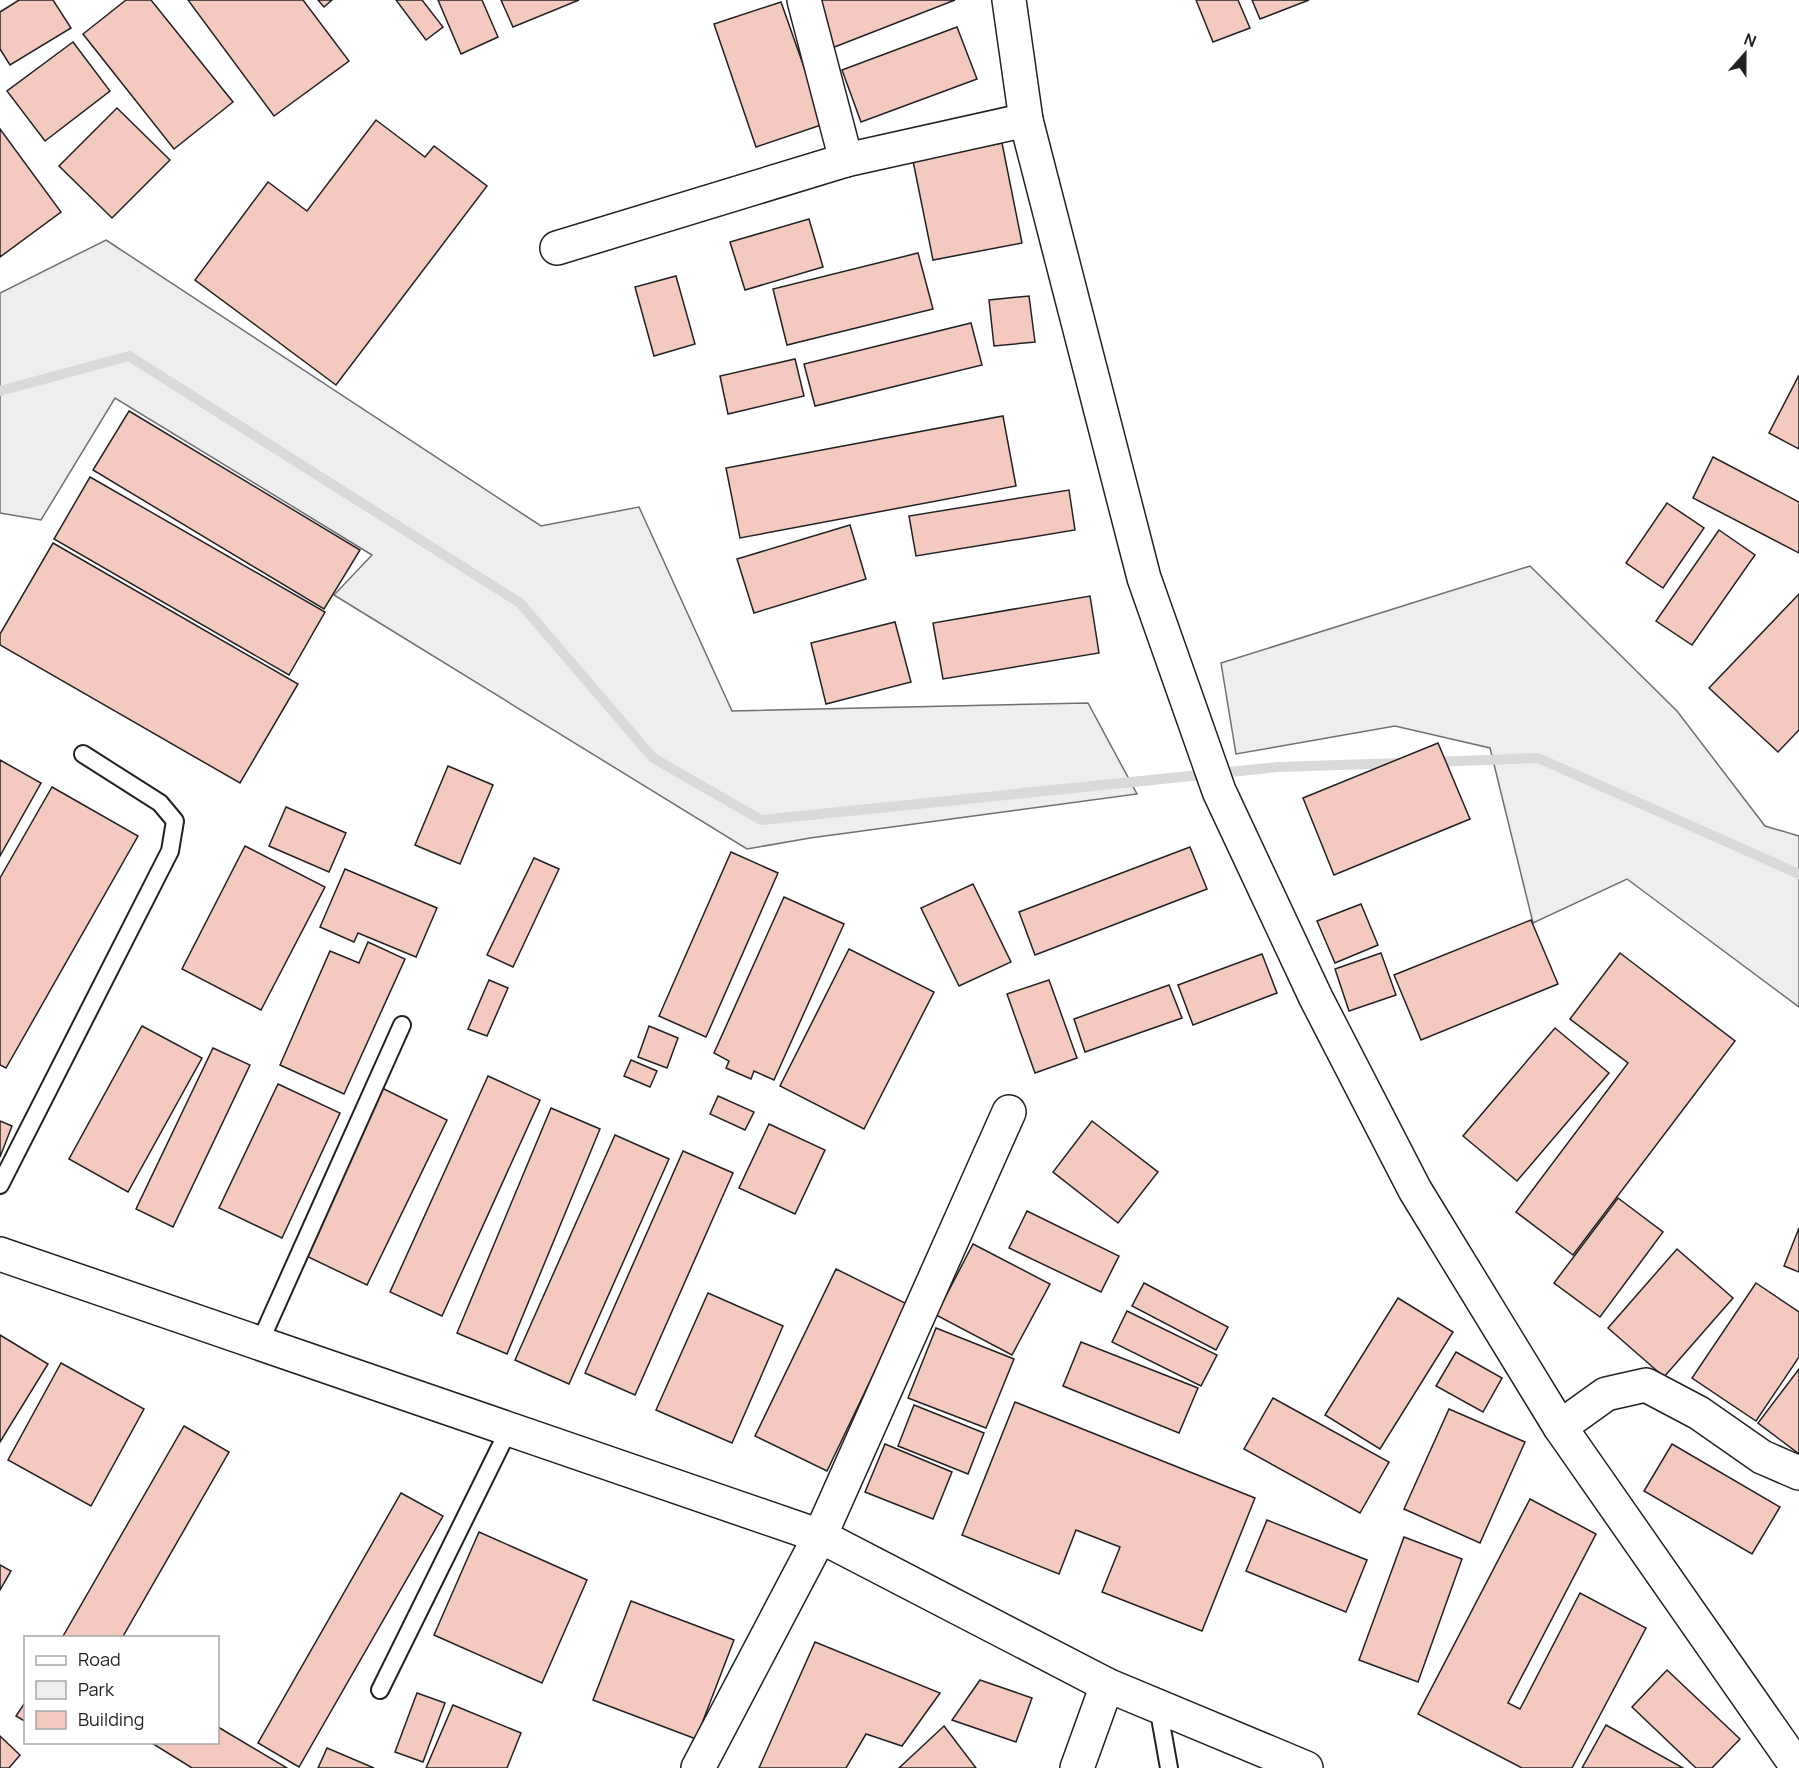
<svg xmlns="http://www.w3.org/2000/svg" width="1799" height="1768" font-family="Manrope,sans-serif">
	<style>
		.green { fill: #eee; stroke: #6f6f6f; stroke-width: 1.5 }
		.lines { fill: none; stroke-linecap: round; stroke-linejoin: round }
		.stream { stroke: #d9d9d9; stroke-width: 10 }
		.building { fill: #f3c9c0; stroke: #222; stroke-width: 1.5 }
		.service-casing { stroke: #222; stroke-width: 20 }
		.minor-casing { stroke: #222; stroke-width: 36 }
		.secondary-casing { stroke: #222; stroke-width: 36 }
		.service { stroke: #fff; stroke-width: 16 }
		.minor { stroke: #fff; stroke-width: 33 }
		.secondary { stroke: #fff; stroke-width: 33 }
	</style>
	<rect width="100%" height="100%" fill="#fff"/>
	<g class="green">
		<polygon points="106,240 541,526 639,507 732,711 1088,703 1137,794 810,838 747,849 334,595 372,555 115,398 41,520 0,513 0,293"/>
		<polygon points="1530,566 1677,711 1765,826 1799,836 1799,1007 1627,879 1533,923 1490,748 1395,726 1236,754 1221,663"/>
	</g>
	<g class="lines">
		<g class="stream">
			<polyline points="0,391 129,356 520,603 653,758 761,820 1278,767 1401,763"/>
			<polyline points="1431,762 1538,758 1799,874"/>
		</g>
	</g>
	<g class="building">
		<polygon points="19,0 53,0 71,28 10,65 0,49 0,12"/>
		<polygon points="126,0 151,0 233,102 174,149 83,34"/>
		<polygon points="188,0 303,0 349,61 274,116"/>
		<polygon points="318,0 332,0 324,7"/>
		<polygon points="396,0 422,0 443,27 426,40"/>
		<polygon points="438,0 482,0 498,37 461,54"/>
		<polygon points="501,0 579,0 513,27"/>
		<polygon points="813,0 955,0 832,48"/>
		<polygon points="1196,0 1238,0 1250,28 1213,42"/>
		<polygon points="1252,0 1309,0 1260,19"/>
		<polygon points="781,2 824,124 756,147 714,24"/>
		<polygon points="957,27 977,79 861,122 842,70"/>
		<polygon points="73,42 110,91 45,141 7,91"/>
		<polygon points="117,108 170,160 112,218 59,166"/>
		<polygon points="376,120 425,157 434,146 487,186 336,385 195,280 268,182 307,211"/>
		<polygon points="0,129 61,212 0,257"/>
		<polygon points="1002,143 1022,243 933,260 913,161"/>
		<polygon points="809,219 823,267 745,290 730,242"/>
		<polygon points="918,253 933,309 787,345 773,289"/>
		<polygon points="676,276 695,344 654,356 635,287"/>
		<polygon points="1029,296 1035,342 994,346 989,300"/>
		<polygon points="971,323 982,365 815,406 804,364"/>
		<polygon points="795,359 804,396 728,414 720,376"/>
		<polygon points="1799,375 1799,449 1769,433"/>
		<polygon points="129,411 360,550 324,609 93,470"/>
		<polygon points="1003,416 1016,486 740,538 726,468"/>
		<polygon points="1713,457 1799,502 1799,553 1693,498"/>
		<polygon points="90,477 325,612 289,675 54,539"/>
		<polygon points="1069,490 1075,530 916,556 909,516"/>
		<polygon points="1667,503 1704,528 1663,588 1626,563"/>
		<polygon points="850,525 866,579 754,613 737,559"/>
		<polygon points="1719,530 1755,555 1692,645 1656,621"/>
		<polygon points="53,543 298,684 240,783 0,645 0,634"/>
		<polygon points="1799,594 1799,730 1778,752 1709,688"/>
		<polygon points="1090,596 1099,653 943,679 933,623"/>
		<polygon points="895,622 911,682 826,704 811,643"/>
		<polygon points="1438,743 1470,819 1334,875 1303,798"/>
		<polygon points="0,760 41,783 0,856"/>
		<polygon points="448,766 493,785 460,864 415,845"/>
		<polygon points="52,787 138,836 6,1068 0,1065 0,878"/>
		<polygon points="286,807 346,833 329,872 269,846"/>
		<polygon points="245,846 325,887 261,1010 182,969"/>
		<polygon points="1190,847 1207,889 1035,955 1019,912"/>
		<polygon points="731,852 778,873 706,1037 659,1016"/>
		<polygon points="534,858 559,869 513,967 487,955"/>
		<polygon points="345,869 437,908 416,957 358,933 354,942 320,927"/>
		<polygon points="973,884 1011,962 959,986 921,908"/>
		<polygon points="784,897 844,924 774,1080 754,1071 751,1079 726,1068 729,1061 714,1053"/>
		<polygon points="1361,904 1378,945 1335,963 1317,921"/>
		<polygon points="1531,920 1558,984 1421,1040 1394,975"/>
		<polygon points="368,942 405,959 344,1094 280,1065 330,951 359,963"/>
		<polygon points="849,949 934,992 864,1129 780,1086"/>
		<polygon points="1381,953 1396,995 1349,1011 1335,969"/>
		<polygon points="1620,953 1735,1041 1573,1255 1516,1212 1628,1063 1570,1019"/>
		<polygon points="1262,954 1277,993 1193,1025 1178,985"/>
		<polygon points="489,980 508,988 487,1036 468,1029"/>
		<polygon points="1049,980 1077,1058 1035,1073 1007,994"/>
		<polygon points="1169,985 1182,1018 1085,1052 1074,1019"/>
		<polygon points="142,1026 202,1058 128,1192 69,1159"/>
		<polygon points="649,1026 678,1038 667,1068 638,1057"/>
		<polygon points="1555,1028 1609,1073 1517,1181 1463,1136"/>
		<polygon points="213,1048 250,1065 173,1227 136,1209"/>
		<polygon points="631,1060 657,1071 650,1087 624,1076"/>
		<polygon points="488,1076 540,1100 442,1316 390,1292"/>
		<polygon points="278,1084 340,1113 282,1238 219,1208"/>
		<polygon points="382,1088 447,1120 367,1285 302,1254"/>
		<polygon points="718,1096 754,1112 745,1130 710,1114"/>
		<polygon points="551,1108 600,1129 507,1354 457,1333"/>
		<polygon points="0,1121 12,1126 0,1157"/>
		<polygon points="1092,1121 1158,1172 1118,1223 1053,1172"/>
		<polygon points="769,1124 825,1150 795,1214 739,1188"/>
		<polygon points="615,1135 669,1159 569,1384 515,1360"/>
		<polygon points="683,1151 733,1173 635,1395 585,1373"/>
		<polygon points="1618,1198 1663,1232 1600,1317 1554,1283"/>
		<polygon points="1027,1211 1119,1256 1101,1292 1009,1248"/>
		<polygon points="1799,1228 1799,1272 1784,1266"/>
		<polygon points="973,1244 1050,1284 1012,1355 936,1315"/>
		<polygon points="1677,1249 1733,1298 1664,1377 1608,1328"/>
		<polygon points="836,1269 907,1304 827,1471 755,1436"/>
		<polygon points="1144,1283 1228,1327 1216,1350 1132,1306"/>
		<polygon points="1756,1283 1799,1312 1799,1357 1756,1421 1692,1378"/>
		<polygon points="708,1293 783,1326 732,1443 656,1410"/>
		<polygon points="1398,1298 1453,1332 1380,1449 1325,1415"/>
		<polygon points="1127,1311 1217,1355 1201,1386 1112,1342"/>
		<polygon points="936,1328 1014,1359 986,1428 908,1398"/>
		<polygon points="0,1335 48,1364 0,1442"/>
		<polygon points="1081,1342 1198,1388 1179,1433 1063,1386"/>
		<polygon points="1456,1352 1502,1378 1483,1412 1436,1386"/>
		<polygon points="61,1363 144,1409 91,1506 8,1460"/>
		<polygon points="1799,1369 1799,1454 1758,1423"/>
		<polygon points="1273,1398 1389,1462 1360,1513 1244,1449"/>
		<polygon points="1015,1402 1255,1498 1202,1631 1102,1592 1120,1547 1076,1530 1059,1574 962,1535"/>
		<polygon points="914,1405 984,1433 968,1474 898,1446"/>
		<polygon points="1449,1409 1525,1442 1480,1543 1404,1509"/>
		<polygon points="184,1426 229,1452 122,1638 62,1638"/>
		<polygon points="885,1444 952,1472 933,1519 865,1492"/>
		<polygon points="1672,1444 1780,1507 1752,1554 1644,1491"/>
		<polygon points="401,1493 443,1516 299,1767 258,1743"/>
		<polygon points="1530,1499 1596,1534 1508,1703 1520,1709 1580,1593 1646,1628 1572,1768 1522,1768 1418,1714"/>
		<polygon points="1267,1520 1367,1560 1346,1612 1246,1571"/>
		<polygon points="479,1532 587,1580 542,1683 434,1635"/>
		<polygon points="1404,1537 1462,1559 1418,1682 1359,1660"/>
		<polygon points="0,1565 11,1571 0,1590"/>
		<polygon points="631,1601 734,1640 696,1739 593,1700"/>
		<polygon points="815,1642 940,1693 902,1746 866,1734 846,1768 759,1768"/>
		<polygon points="1667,1670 1740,1739 1712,1768 1696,1768 1632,1707"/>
		<polygon points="980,1680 1032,1698 1016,1742 952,1720"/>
		<polygon points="417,1693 445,1703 423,1762 395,1752"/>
		<polygon points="26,1701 26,1722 16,1716"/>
		<polygon points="453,1705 521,1733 507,1768 426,1768"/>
		<polygon points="1606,1725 1683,1768 1582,1768"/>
		<polygon points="944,1726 976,1768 899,1768"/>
		<polygon points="218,1727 287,1768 192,1768 150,1742 218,1742"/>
		<polygon points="0,1736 20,1755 9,1768 0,1768"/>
		<polygon points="327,1748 374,1768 318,1768"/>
	</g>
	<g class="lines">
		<g class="service-casing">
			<g id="service">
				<polyline points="0,1185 170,851 175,821 160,803 83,754"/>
				<polyline points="260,1342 402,1025"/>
				<polyline points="380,1690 509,1429"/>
				<polyline points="1158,1706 1169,1768"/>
			</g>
		</g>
		<g class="minor-casing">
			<g id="minor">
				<polyline points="804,0 846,160"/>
				<polyline points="1009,0 1026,120 1144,578 1219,791 1316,998 1415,1190 1560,1427 1798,1768"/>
				<polyline points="557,248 846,160 1026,120"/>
				<polyline points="1560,1427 1606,1394 1646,1385 1699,1413 1762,1457 1799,1473"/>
				<polyline points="698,1768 820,1536 1009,1112"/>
				<polyline points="1077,1768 1107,1685"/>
			</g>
		</g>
		<g class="secondary-casing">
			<polyline id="secondary" points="0,1254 820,1536 1107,1685 1306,1768"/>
		</g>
		<use href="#service" class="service"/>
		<use href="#minor" class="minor"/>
		<use href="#secondary" class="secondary"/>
	</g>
	<rect x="24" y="1636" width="195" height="108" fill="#ffffff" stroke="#a7a7a7" stroke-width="1.5"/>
	<rect x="36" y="1656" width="30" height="9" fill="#ffffff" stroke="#a7a7a7" stroke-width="1.5"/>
	<text x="78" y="1666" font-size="18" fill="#222222">Road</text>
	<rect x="36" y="1681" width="30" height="18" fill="#eeeeee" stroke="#a7a7a7" stroke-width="1.5"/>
	<text x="78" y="1696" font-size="18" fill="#222222">Park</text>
	<rect x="36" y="1711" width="30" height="18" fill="#f3c9c0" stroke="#a7a7a7" stroke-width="1.5"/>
	<text x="78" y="1726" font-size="18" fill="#222222">Building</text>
	<g transform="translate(1745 54) rotate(21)" stroke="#ffffff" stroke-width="4.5" paint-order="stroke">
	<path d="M0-4.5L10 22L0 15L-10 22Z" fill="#222222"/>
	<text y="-9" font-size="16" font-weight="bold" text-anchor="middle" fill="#222222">N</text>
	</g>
</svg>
